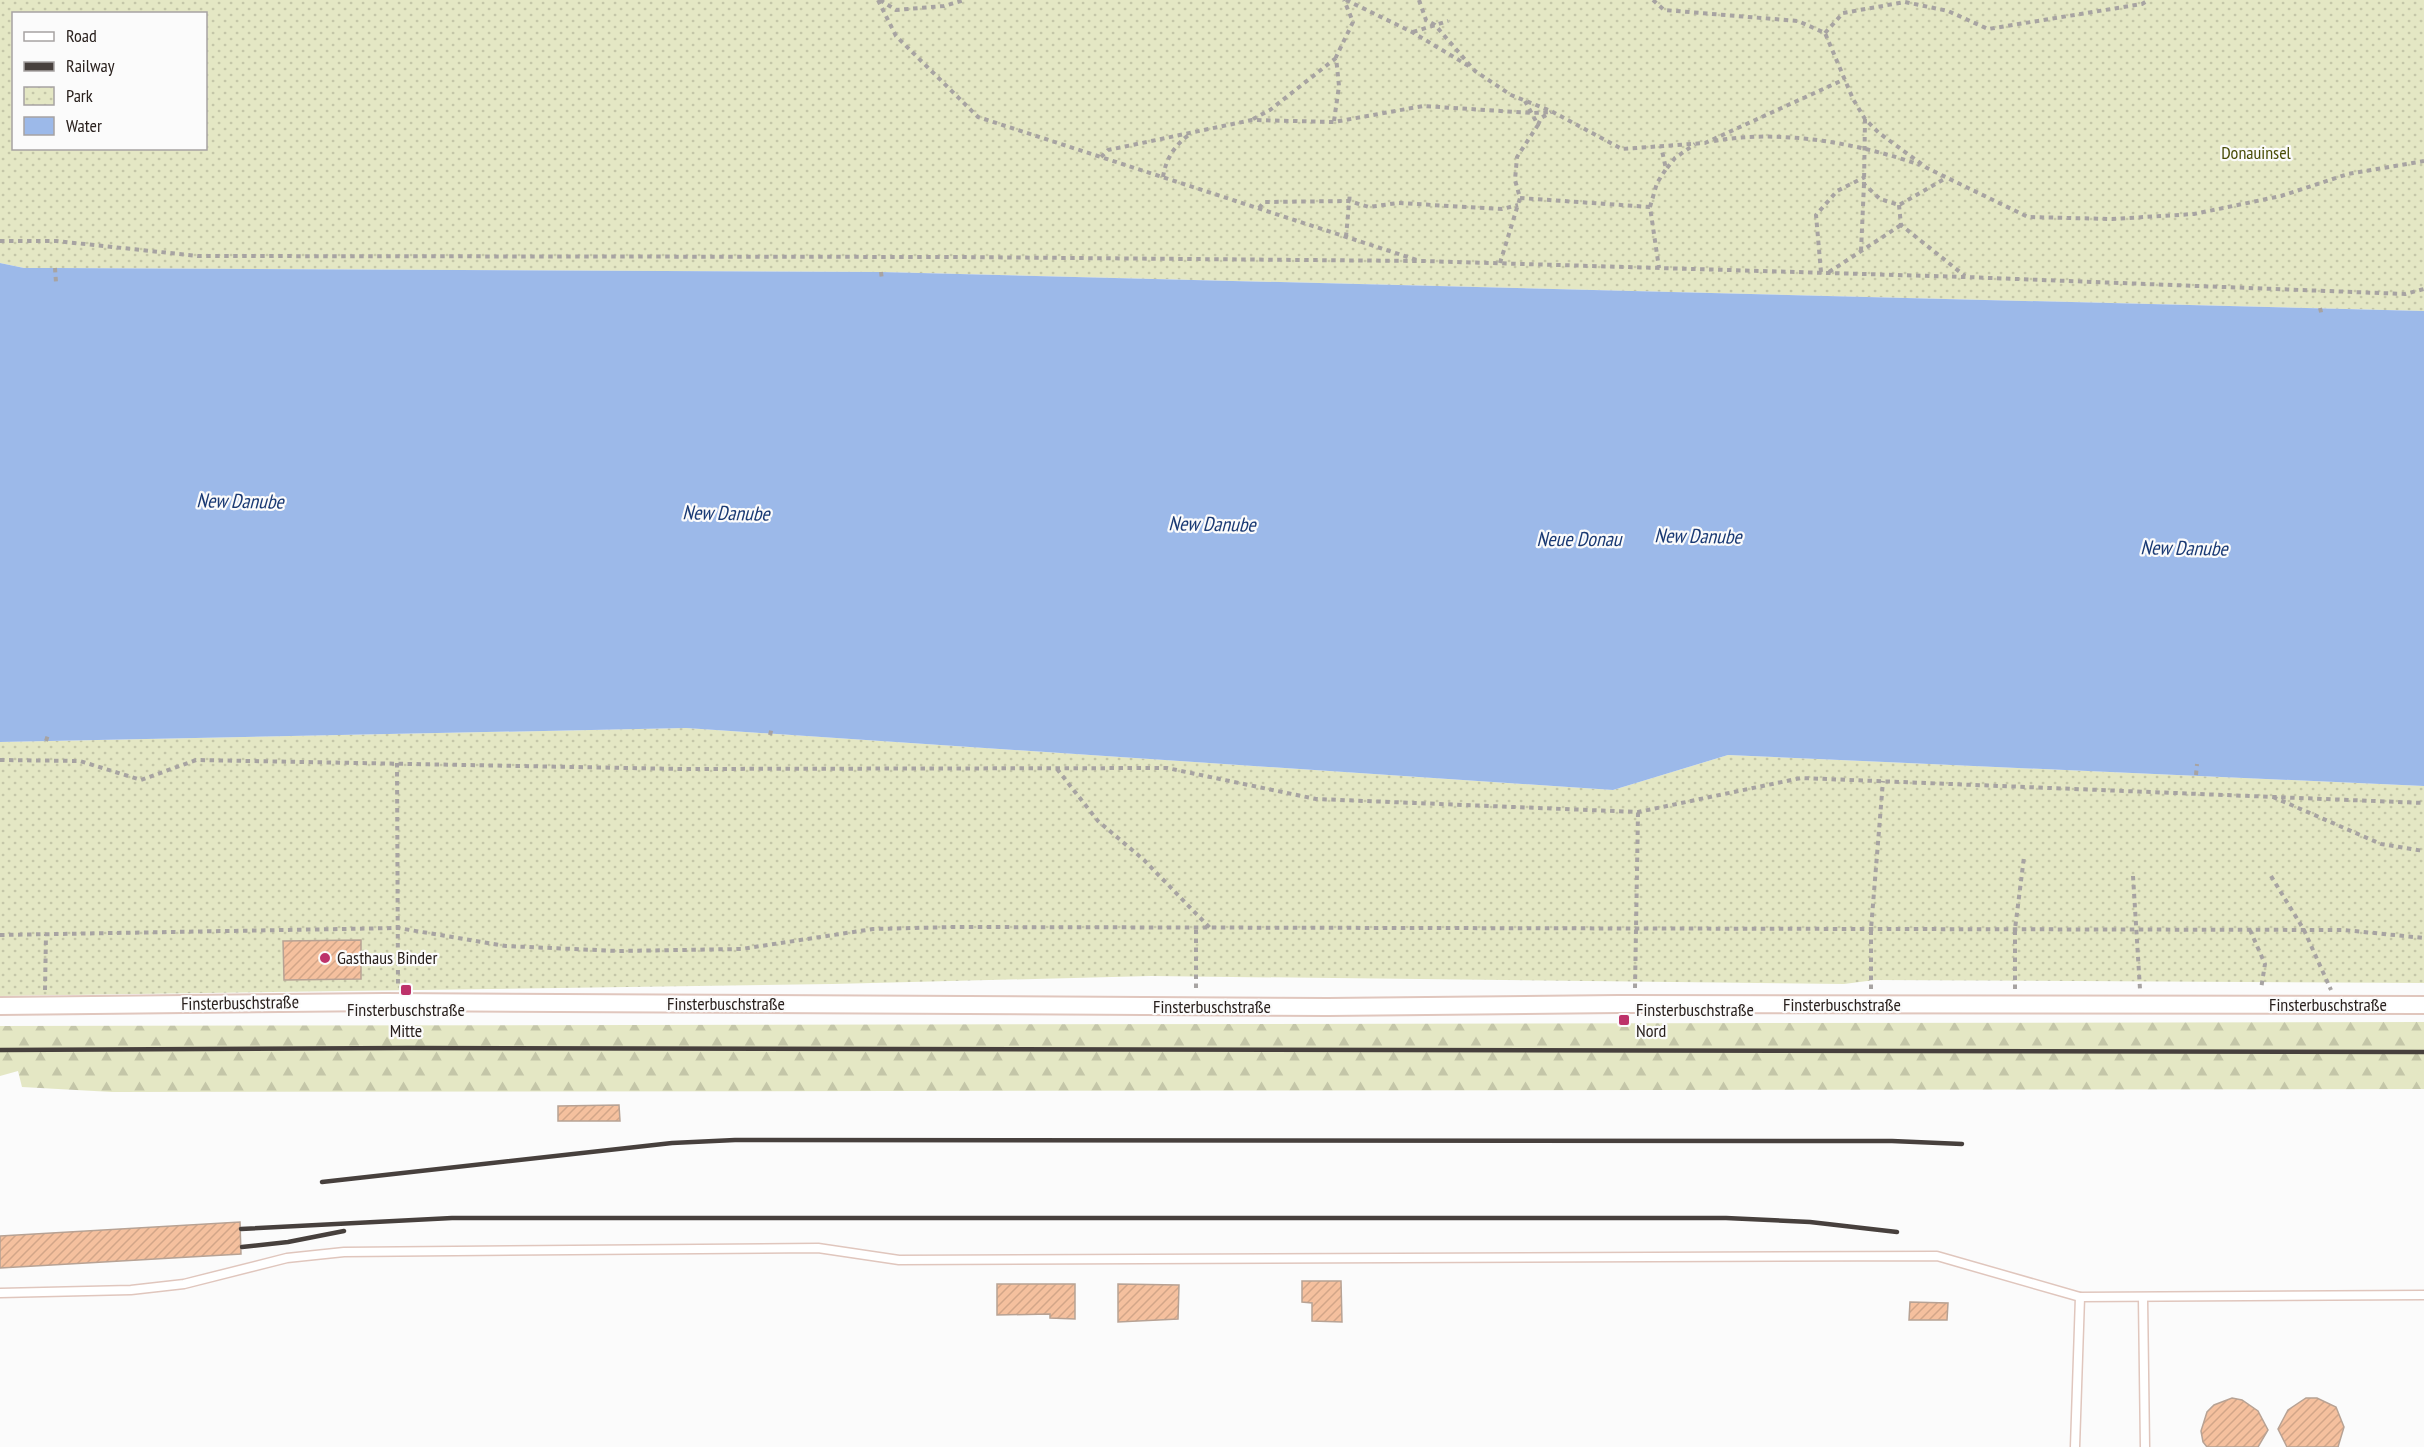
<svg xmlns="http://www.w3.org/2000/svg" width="2424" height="1447" font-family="'PT Sans Narrow',sans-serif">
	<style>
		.forest { fill: url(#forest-firs) }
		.park { fill: url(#park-dots); fill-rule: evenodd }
		.water { fill: #9cb9e9 }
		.building { fill: url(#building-hatch); stroke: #b7a294; stroke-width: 1.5 }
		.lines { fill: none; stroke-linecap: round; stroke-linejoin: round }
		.service-casing { stroke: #e0c6bd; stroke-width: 11 }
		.minor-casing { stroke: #e0c6bd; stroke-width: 20 }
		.path { stroke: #a7a3a2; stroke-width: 4; stroke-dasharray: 4.5 4.5; stroke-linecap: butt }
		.service { stroke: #fff; stroke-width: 8 }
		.minor { stroke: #fff; stroke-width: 16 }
		.rail { stroke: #47403d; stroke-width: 4.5 }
		.poi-dot { fill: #bd326a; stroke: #fbfbfb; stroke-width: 2 }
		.labels { text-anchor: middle; stroke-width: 4.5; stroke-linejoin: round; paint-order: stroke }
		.park-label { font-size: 18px; fill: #494c07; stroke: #fbfbfb }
		.poi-label { font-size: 18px; fill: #29201d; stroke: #fbfbfb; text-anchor: start }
		.street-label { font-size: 18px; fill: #29201d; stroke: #fbfbfb }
		.water-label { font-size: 20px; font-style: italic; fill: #1a3a74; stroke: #fbfbfb }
	</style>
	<defs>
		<pattern id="forest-firs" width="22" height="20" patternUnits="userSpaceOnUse" patternTransform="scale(1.5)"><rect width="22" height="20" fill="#e4e7c4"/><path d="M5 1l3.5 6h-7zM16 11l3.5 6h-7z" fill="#c4c6a8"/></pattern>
		<pattern id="park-dots" width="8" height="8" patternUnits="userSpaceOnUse" patternTransform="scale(1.5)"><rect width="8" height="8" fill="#e4e7c4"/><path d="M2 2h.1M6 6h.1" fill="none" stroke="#c4c6a8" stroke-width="1.8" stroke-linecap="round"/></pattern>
		<pattern id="building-hatch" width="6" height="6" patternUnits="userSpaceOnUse" patternTransform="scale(1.5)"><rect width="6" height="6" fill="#f5c09e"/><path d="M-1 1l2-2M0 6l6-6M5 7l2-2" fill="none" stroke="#d2a588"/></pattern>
	</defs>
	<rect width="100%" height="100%" fill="#fbfbfb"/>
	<polygon class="forest" points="2424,1022 2424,1089 112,1092 22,1087 18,1071 0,1076 0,1026"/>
	<g class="park">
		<path d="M0 0H2424V311L881 272 24 268 0 263ZM14 14H206V148H14Z"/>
		<polygon points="686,728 1613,790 1728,755 2424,786 2424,983 1875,980 1844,984 1151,976 833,984 0,996 0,742"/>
	</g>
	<polygon class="water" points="0,263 24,268 55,268 881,272 2424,311 2424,786 1728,755 1613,790 686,728 0,742"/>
	<g class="building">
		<polygon points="361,940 361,979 284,980 283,941"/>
		<polygon points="619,1105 620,1121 558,1121 558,1106"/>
		<polygon points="240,1222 241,1254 0,1268 0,1236"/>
		<polygon points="1302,1281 1341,1281 1342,1322 1312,1321 1312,1303 1302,1302"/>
		<polygon points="997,1284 1075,1284 1075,1319 1050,1318 1050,1314 997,1315"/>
		<polygon points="1118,1284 1179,1285 1178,1319 1118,1322"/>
		<polygon points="1910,1302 1948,1303 1947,1320 1909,1320"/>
		<polygon points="2232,1398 2242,1400 2258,1411 2268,1430 2258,1447 2207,1447 2203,1442 2201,1431 2207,1412 2214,1405"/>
		<polygon points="2306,1398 2317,1398 2336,1407 2344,1427 2338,1447 2287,1447 2278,1429 2288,1410"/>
	</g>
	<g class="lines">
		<g class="service-casing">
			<g id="service">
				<polyline points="0,1293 131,1290 184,1284 287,1258 344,1252 818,1248 899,1260 1937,1256 2080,1297 2424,1295"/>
				<polyline points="2143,1298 2145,1447"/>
				<polyline points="2075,1447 2080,1297"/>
			</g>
		</g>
		<g class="minor-casing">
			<polyline id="minor" points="0,1006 385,1002 1328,1007 1619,1004 2424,1005"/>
		</g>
		<g class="path">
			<polyline points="878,0 896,36 978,117 1417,260"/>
			<polyline points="880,0 896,10 944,6 965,0"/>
			<polyline points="1346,0 1412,32 1472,68"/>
			<polyline points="1419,0 1426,20 1435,25 1475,71 1511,95 1551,111 1622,149 1705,143 1845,79"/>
			<polyline points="1653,0 1664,10 1798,21 1825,33 1853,99 1865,119 1879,133 1927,168 2028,217 2112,219 2194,214 2281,196 2348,174 2424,161"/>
			<polyline points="1413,32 1448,21"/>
			<polyline points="1825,33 1843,13 1905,2 1948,11 1988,29 2142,4 2149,0"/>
			<polyline points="1253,119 1270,110 1336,58"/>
			<polyline points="1865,119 1864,184 1880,199 1899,205 1946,178"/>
			<polyline points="1334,121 1339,86 1336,57 1353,22 1344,0"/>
			<polyline points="1538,125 1541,118 1551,112"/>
			<path d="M1714 141C1780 129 1858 143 1920 165"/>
			<polyline points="1101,157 1108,150 1252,120 1334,122 1423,106 1532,113 1551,112"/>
			<polyline points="1667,168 1675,158 1695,144"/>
			<path d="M1163 177C1166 158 1175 145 1190 134"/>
			<polyline points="1520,198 1650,207 1659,268"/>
			<polyline points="1899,205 1901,225 1965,276"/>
			<polyline points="1650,207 1657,183 1666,169 1661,146"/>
			<polyline points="1259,208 1264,202 1349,201 1369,207 1398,203 1502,209 1518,205"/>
			<polyline points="1346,237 1350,192"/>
			<polyline points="0,241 56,241 198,256 955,257 1422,261 1965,277 2405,294 2424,289"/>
			<polyline points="1861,251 1864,184"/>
			<polyline points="1500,263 1520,198 1515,180 1517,157 1538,125 1525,101"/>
			<polyline points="55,268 56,283"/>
			<polyline points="881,272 882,280"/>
			<polyline points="1821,272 1816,215 1837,191 1865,177"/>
			<polyline points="1829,272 1901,225"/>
			<polyline points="2320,308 2322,316"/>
			<polyline points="770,735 772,727"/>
			<polyline points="46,741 48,735"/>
			<polyline points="0,760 80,761 141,780 196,760 680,769 1167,768 1316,799 1638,812 1801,778 2424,803"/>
			<polyline points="397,763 398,987"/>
			<polyline points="1057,769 1098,821 1144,860 1210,928"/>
			<polyline points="2196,775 2197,764"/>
			<polyline points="2273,797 2381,844 2424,851"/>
			<polyline points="2133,876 2140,989"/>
			<polyline points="2271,876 2304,930 2331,990"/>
			<polyline points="2250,930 2265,964 2261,989"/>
			<polyline points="0,935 398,928 506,946 618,951 741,949 873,929 954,927 2344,930 2424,938"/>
			<polyline points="1196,988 1196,929"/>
			<polyline points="1635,988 1638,812"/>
			<polyline points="1871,989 1871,929 1883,781"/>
			<polyline points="2015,989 2015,929 2024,857"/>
			<polyline points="45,990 46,934"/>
		</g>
		<use href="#service" class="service"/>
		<use href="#minor" class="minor"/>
		<g class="rail">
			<polyline points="0,1050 409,1048 2424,1052"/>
			<polyline points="322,1182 672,1143 735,1140 1892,1141 1962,1144"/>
			<polyline points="241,1229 452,1218 1726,1218 1810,1222 1897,1232"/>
			<polyline points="242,1247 288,1242 344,1231"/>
		</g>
	</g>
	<g class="poi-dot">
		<circle cx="325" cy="958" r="6"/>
		<rect x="400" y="984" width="12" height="12" rx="3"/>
		<rect x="1618" y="1014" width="12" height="12" rx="3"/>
	</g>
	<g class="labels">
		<g class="park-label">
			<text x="2256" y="159">Donauinsel</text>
		</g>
		<g class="poi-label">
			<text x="337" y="964">Gasthaus Binder</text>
			<text x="406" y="1016" text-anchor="middle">Finsterbuschstraße<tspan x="406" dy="21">Mitte</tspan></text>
			<text x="1636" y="1016">Finsterbuschstraße<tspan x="1636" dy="21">Nord</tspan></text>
		</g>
		<g class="street-label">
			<text transform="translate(240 1003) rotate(-1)" y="6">Finsterbuschstraße</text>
			<text x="726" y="1010">Finsterbuschstraße</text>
			<text x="1842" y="1011">Finsterbuschstraße</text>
			<text x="2328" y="1011">Finsterbuschstraße</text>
			<text x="1212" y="1013">Finsterbuschstraße</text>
		</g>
		<g class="water-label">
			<text transform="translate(240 501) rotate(1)" y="7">New Danube</text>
			<text transform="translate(726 513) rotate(1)" y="7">New Danube</text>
			<text transform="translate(1212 524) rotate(1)" y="7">New Danube</text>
			<text transform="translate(1698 536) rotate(1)" y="7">New Danube</text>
			<text x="1579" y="546">Neue Donau</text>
			<text transform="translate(2184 548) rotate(1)" y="7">New Danube</text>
		</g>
	</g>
	<rect x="12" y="12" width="195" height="138" fill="#fbfbfb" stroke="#a7a3a2" stroke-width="1.5"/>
	<rect x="24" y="32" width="30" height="9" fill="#ffffff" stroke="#a7a3a2" stroke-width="1.5"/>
	<text x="66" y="42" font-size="18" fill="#29201d">Road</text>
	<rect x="24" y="62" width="30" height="9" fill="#47403d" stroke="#a7a3a2" stroke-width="1.5"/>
	<text x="66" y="72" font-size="18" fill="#29201d">Railway</text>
	<rect x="24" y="87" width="30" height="18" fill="url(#park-dots)" stroke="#a7a3a2" stroke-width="1.5"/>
	<text x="66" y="102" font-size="18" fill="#29201d">Park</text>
	<rect x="24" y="117" width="30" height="18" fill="#9cb9e9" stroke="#a7a3a2" stroke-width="1.5"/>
	<text x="66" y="132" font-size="18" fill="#29201d">Water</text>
</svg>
